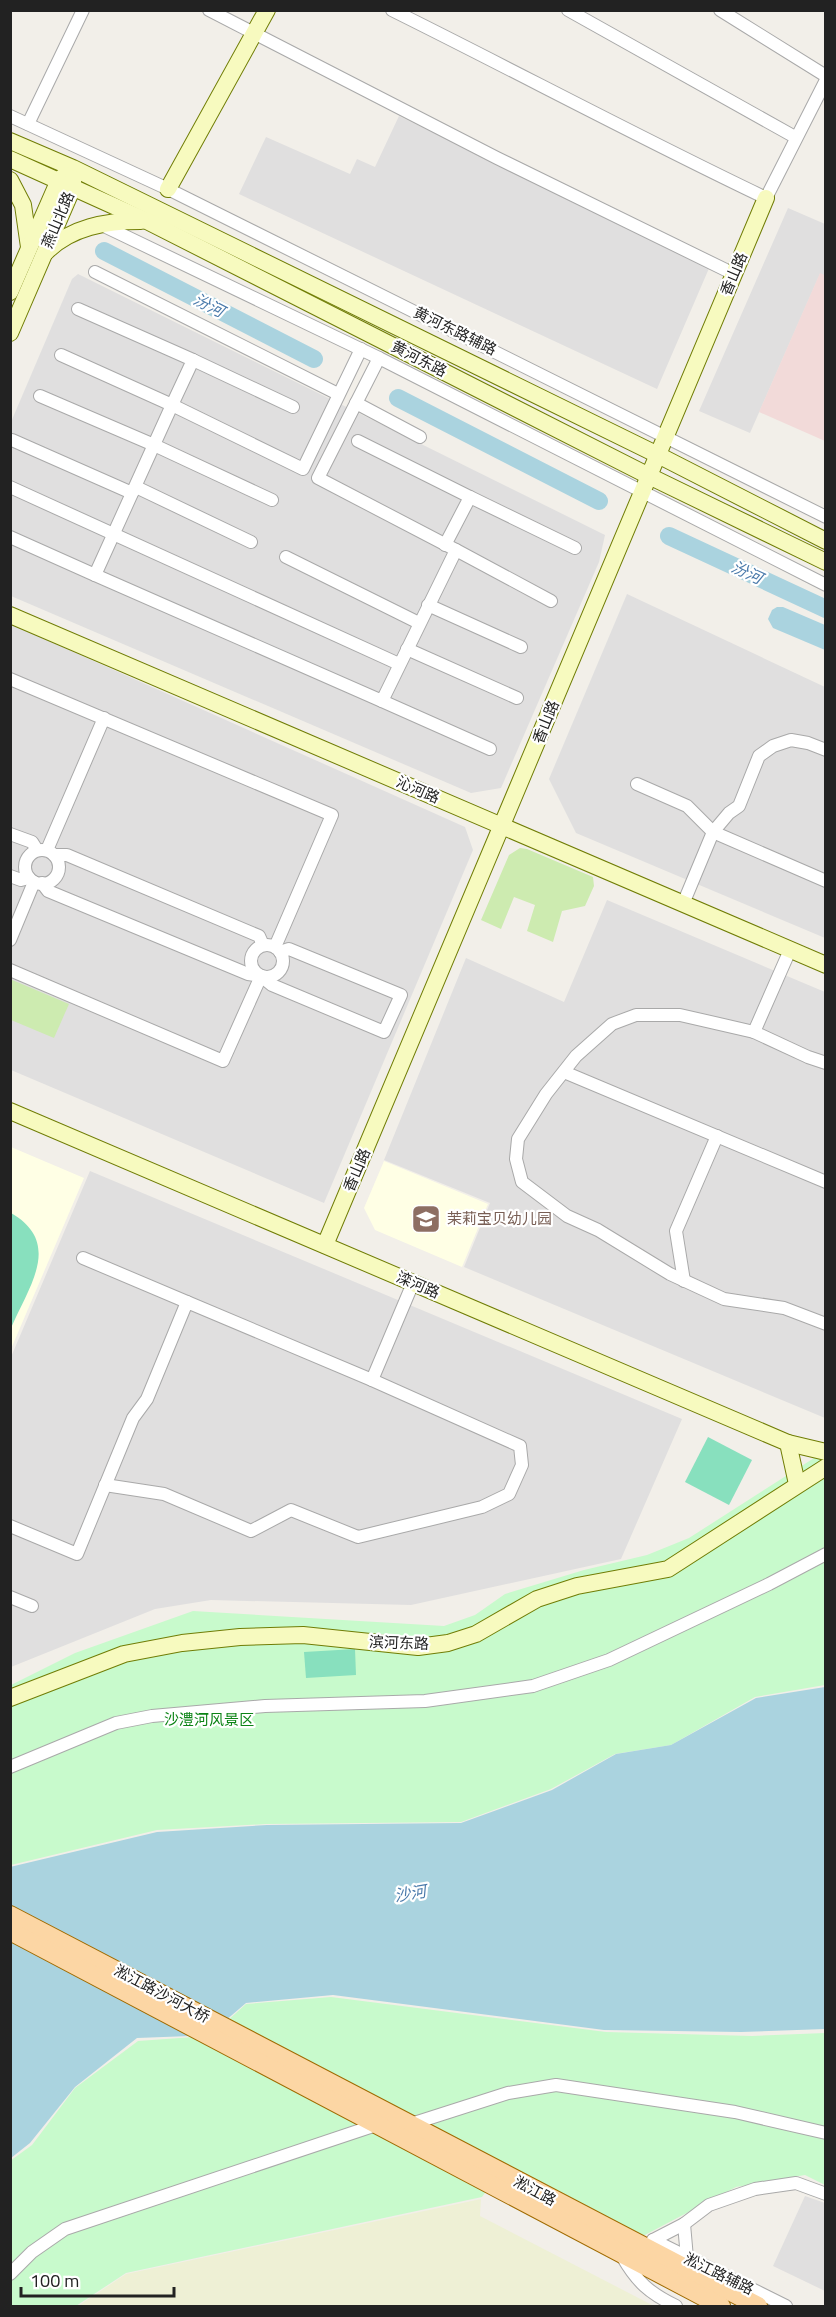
<svg xmlns="http://www.w3.org/2000/svg" width="836" height="2317" font-family="'Titillium Web','Noto Sans SC',sans-serif">
	<style>
		.residential { fill: #e0dfdf }
		.commercial { fill: #f2dad9 }
		.education { fill: #ffffe5 }
		.farmland { fill: #eef0d5 }
		.grass { fill: #cdebb0 }
		.park { fill: #c8facc }
		.pitch { fill: #88e0be }
		.water { fill: #aad3df }
		.lines { fill: none; stroke-linecap: round; stroke-linejoin: round }
		.river { stroke: #aad3df; stroke-width: 18 }
		.street-casing { stroke: #a9a9a9; stroke-width: 14 }
		.secondary-casing { stroke: #707d05; stroke-width: 18 }
		.primary-casing { stroke: #a06b00; stroke-width: 20 }
		.street { stroke: #fff; stroke-width: 12 }
		.secondary { stroke: #f7fabf; stroke-width: 16 }
		.primary { stroke: #fcd6a4; stroke-width: 18 }
		.labels { text-anchor: middle; stroke-width: 4.5; stroke-linejoin: round; paint-order: stroke }
		.street-label { font-size: 15px; fill: #222; stroke: #fff }
		.education-label { font-size: 15px; fill: #785e54; stroke: #fff; text-anchor: start }
		.park-label { font-size: 15px; fill: #0c8416; stroke: #fff }
		.water-label { font-size: 16px; font-style: italic; fill: #4a7aab; stroke: #fff }
	</style>
	<rect width="100%" height="100%" fill="#f2efe9"/>
	<g class="residential">
		<polygon points="399,116 710,266 657,389 239,194 266,137 350,174 357,159 375,167"/>
		<polygon points="788,208 825,224 825,276 820,274 750,433 699,411"/>
		<polygon points="78,274 605,535 599,562 501,788 471,793 11,596 11,422 72,279"/>
		<polygon points="627,594 825,687 825,938 576,833 549,779"/>
		<polygon points="11,624 465,827 473,850 324,1203 11,1070"/>
		<polygon points="607,900 825,992 825,1418 464,1267 490,1203 384,1160 466,958 564,1002"/>
		<polygon points="90,1171 682,1419 621,1559 411,1605 211,1600 155,1609 11,1667 11,1357"/>
		<polygon points="805,2196 825,2203 825,2291 773,2266"/>
	</g>
	<polygon class="commercial" points="820,273 826,276 825,441 759,412"/>
	<g class="education">
		<polygon points="11,1147 84,1178 11,1349"/>
		<polygon points="384,1161 488,1204 462,1267 375,1230 364,1208"/>
	</g>
	<polygon class="farmland" points="481,2199 480,2216 654,2306 78,2306 126,2274"/>
	<g class="grass">
		<polygon points="520,848 527,849 593,877 594,886 585,906 562,911 553,942 527,931 535,905 514,897 501,929 481,920 509,855"/>
		<polygon points="10,979 69,1004 54,1038 11,1020"/>
	</g>
	<g class="park">
		<polygon points="825,1451 825,1685 755,1697 671,1745 615,1754 551,1789 461,1822 266,1824 157,1830 11,1865 11,1685 75,1653 193,1611 444,1626 475,1615 505,1594 584,1570 647,1555 689,1538"/>
		<polygon points="331,1997 606,2032 752,2036 825,2033 825,2185 805,2175 736,2187 643,2236 504,2166 482,2197 126,2273 76,2306 11,2306 10,2161 32,2145 75,2088 138,2041 194,2037 226,2022 246,2004"/>
	</g>
	<g class="pitch">
		<path d="M11 1213C63 1243 29 1286 11 1328Z"/>
		<polygon points="708,1437 752,1460 729,1505 685,1482"/>
		<polygon points="355,1649 356,1675 306,1678 304,1652"/>
	</g>
	<g class="water">
		<polygon points="777,607 783,607 825,625 825,650 773,628 768,619 772,610"/>
		<polygon points="825,1687 825,2029 741,2032 604,2030 333,1995 246,2003 225,2021 190,2036 137,2038 75,2087 30,2143 11,2158 10,1867 157,1832 267,1825 461,1823 552,1790 616,1754 671,1745 756,1698"/>
	</g>
	<g class="lines">
		<g class="river">
			<polyline points="104,251 314,359"/>
			<polyline points="398,398 599,501"/>
			<polyline points="669,536 826,609"/>
		</g>
		<g class="street-casing">
			<g id="street">
				<polyline points="209,10 497,158 734,274"/>
				<path d="M392 10C517 72 640 138 766 198L826 80"/>
				<polyline points="568,10 795,137"/>
				<polyline points="720,10 826,76"/>
				<polyline points="10,116 168,189 826,517"/>
				<polyline points="28,124 83,10"/>
				<polyline points="102,225 379,358 826,585"/>
				<polyline points="95,272 338,394"/>
				<polyline points="361,349 303,469 172,405 95,575 382,701 456,550 318,478 379,358"/>
				<polyline points="61,355 172,405 193,360 78,309"/>
				<polyline points="193,360 293,407"/>
				<polyline points="40,396 154,445 272,500"/>
				<polyline points="356,403 420,437"/>
				<polyline points="12,440 132,493"/>
				<polyline points="358,441 470,497 445,545"/>
				<polyline points="10,487 399,664"/>
				<polyline points="136,487 251,542"/>
				<polyline points="470,497 575,548"/>
				<polyline points="10,537 95,575"/>
				<polyline points="456,550 551,601"/>
				<polyline points="286,557 419,623"/>
				<polyline points="428,605 521,647"/>
				<polyline points="407,649 517,698"/>
				<polyline points="10,679 332,815 275,947"/>
				<polyline points="382,701 490,749"/>
				<polyline points="637,784 687,806 713,832 826,881"/>
				<polyline points="10,834 32,842 37,850"/>
				<circle cx="42" cy="867" r="17"/>
				<polyline points="47,850 104,718"/>
				<polyline points="54,855 67,855 259,936 263,945"/>
				<polyline points="10,876 21,880 29,878"/>
				<polyline points="42,883 48,891 248,974 261,976 272,985 384,1032 401,995 289,949 280,952"/>
				<polyline points="683,904 713,832 729,813 739,806 759,756 773,746 791,740 808,743 826,750"/>
				<polyline points="10,940 34,882"/>
				<circle cx="267" cy="961" r="16"/>
				<polyline points="10,970 223,1061 261,976"/>
				<polyline points="754,1032 790,950"/>
				<polyline points="826,1063 808,1057 754,1032 680,1015 636,1015 612,1024 576,1056 546,1094 518,1139 516,1159 522,1182 567,1216 598,1230 670,1274 724,1299 784,1308 826,1324"/>
				<polyline points="564,1072 826,1182"/>
				<polyline points="83,1258 187,1302"/>
				<polyline points="684,1281 676,1231 717,1136"/>
				<polyline points="105,1485 164,1494 251,1531 291,1510 358,1537 482,1507 509,1494 522,1465 520,1446 372,1380"/>
				<polyline points="10,1526 77,1554 133,1418 147,1399 187,1302 372,1380 413,1283"/>
				<polyline points="10,1597 32,1606"/>
				<polyline points="10,1767 116,1723 152,1716 265,1706 425,1701 533,1686 609,1660 769,1584 826,1554"/>
				<polyline points="408,2125 508,2093 556,2085 735,2112 826,2133"/>
				<polyline points="653,2240 786,2306"/>
				<polyline points="649,2250 653,2240 684,2224 709,2205 755,2189 796,2183 826,2194"/>
				<path d="M622 2256C637 2282 649 2293 676 2306"/>
				<polyline points="684,2264 687,2258 684,2224"/>
				<polyline points="10,2274 32,2252 65,2229 376,2125"/>
			</g>
		</g>
		<g class="secondary-casing">
			<g id="secondary">
				<polyline points="10,141 73,168 658,455 826,541"/>
				<polyline points="10,159 147,221 649,476 826,562"/>
				<polyline points="10,180 23,205 29,247"/>
				<polyline points="168,189 267,10"/>
				<path d="M46 252C71 227 106 221 141 221"/>
				<polyline points="10,292 59,180 65,175"/>
				<polyline points="10,333 73,187 73,178"/>
				<polyline points="10,615 826,965"/>
				<polyline points="10,1111 788,1443 797,1484"/>
				<polyline points="325,1245 766,198"/>
				<polyline points="788,1443 826,1452"/>
				<polyline points="10,1698 124,1654 182,1643 240,1637 303,1635 418,1647 448,1643 476,1634 537,1599 577,1586 668,1569 826,1467"/>
			</g>
		</g>
		<g class="primary-casing">
			<g id="primary">
				<polyline points="10,1915 758,2306"/>
				<polyline points="10,1931 721,2306"/>
			</g>
		</g>
		<use href="#street" class="street"/>
		<use href="#secondary" class="secondary"/>
		<use href="#primary" class="primary"/>
	</g>
	<defs>
		<g id="school-square" transform="scale(1.5)"><rect x="-9" y="-9" width="18" height="18" rx="4" fill="#8d6e63" stroke="#fff"/><path d="M0-5L7-2L0 1L-7-2ZM-4 1L0 2.5L4 1V4Q0 6-4 4Z" fill="#fff"/></g>
	</defs>
	<g fill-rule="evenodd">
		<use href="#school-square" x="426" y="1219"/>
	</g>
	<g class="labels">
		<g class="street-label">
			<text transform="translate(58 220) rotate(-67)" y="5">燕山北路</text>
			<text transform="translate(734 274) rotate(-67)" y="5">香山路</text>
			<text transform="translate(455 331) rotate(26)" y="5">黄河东路辅路</text>
			<text transform="translate(419 359) rotate(27)" y="5">黄河东路</text>
			<text transform="translate(546 722) rotate(-68)" y="5">香山路</text>
			<text transform="translate(418 790) rotate(23)" y="5">沁河路</text>
			<text transform="translate(357 1170) rotate(-67)" y="5">香山路</text>
			<text transform="translate(418 1285) rotate(23)" y="5">滦河路</text>
			<text transform="translate(399 1643) rotate(2)" y="5">滨河东路</text>
			<text transform="translate(162 1994) rotate(28)" y="5">淞江路沙河大桥</text>
			<text transform="translate(535 2191) rotate(28)" y="5">淞江路</text>
			<text transform="translate(719 2274) rotate(26)" y="5">淞江路辅路</text>
		</g>
		<g class="education-label">
			<text x="447" y="1224">茉莉宝贝幼儿园</text>
		</g>
		<g class="park-label">
			<text x="209" y="1725">沙澧河风景区</text>
		</g>
		<g class="water-label">
			<text transform="translate(209 305) rotate(27)" y="6">汾河</text>
			<text transform="translate(747 572) rotate(25)" y="6">汾河</text>
			<text transform="translate(410 1893) rotate(-9)" y="6">沙河</text>
		</g>
	</g>
	<rect width="836" height="2317" fill="none" stroke="#222222" stroke-width="24"/>
	<path d="M21 2287v9h153v-9" fill="none" stroke="#222222" stroke-width="3"/>
	<text x="30" y="2287" font-size="18" fill="#222222" stroke="#ffffff" stroke-width="4.5" paint-order="stroke">100 m</text>
</svg>
